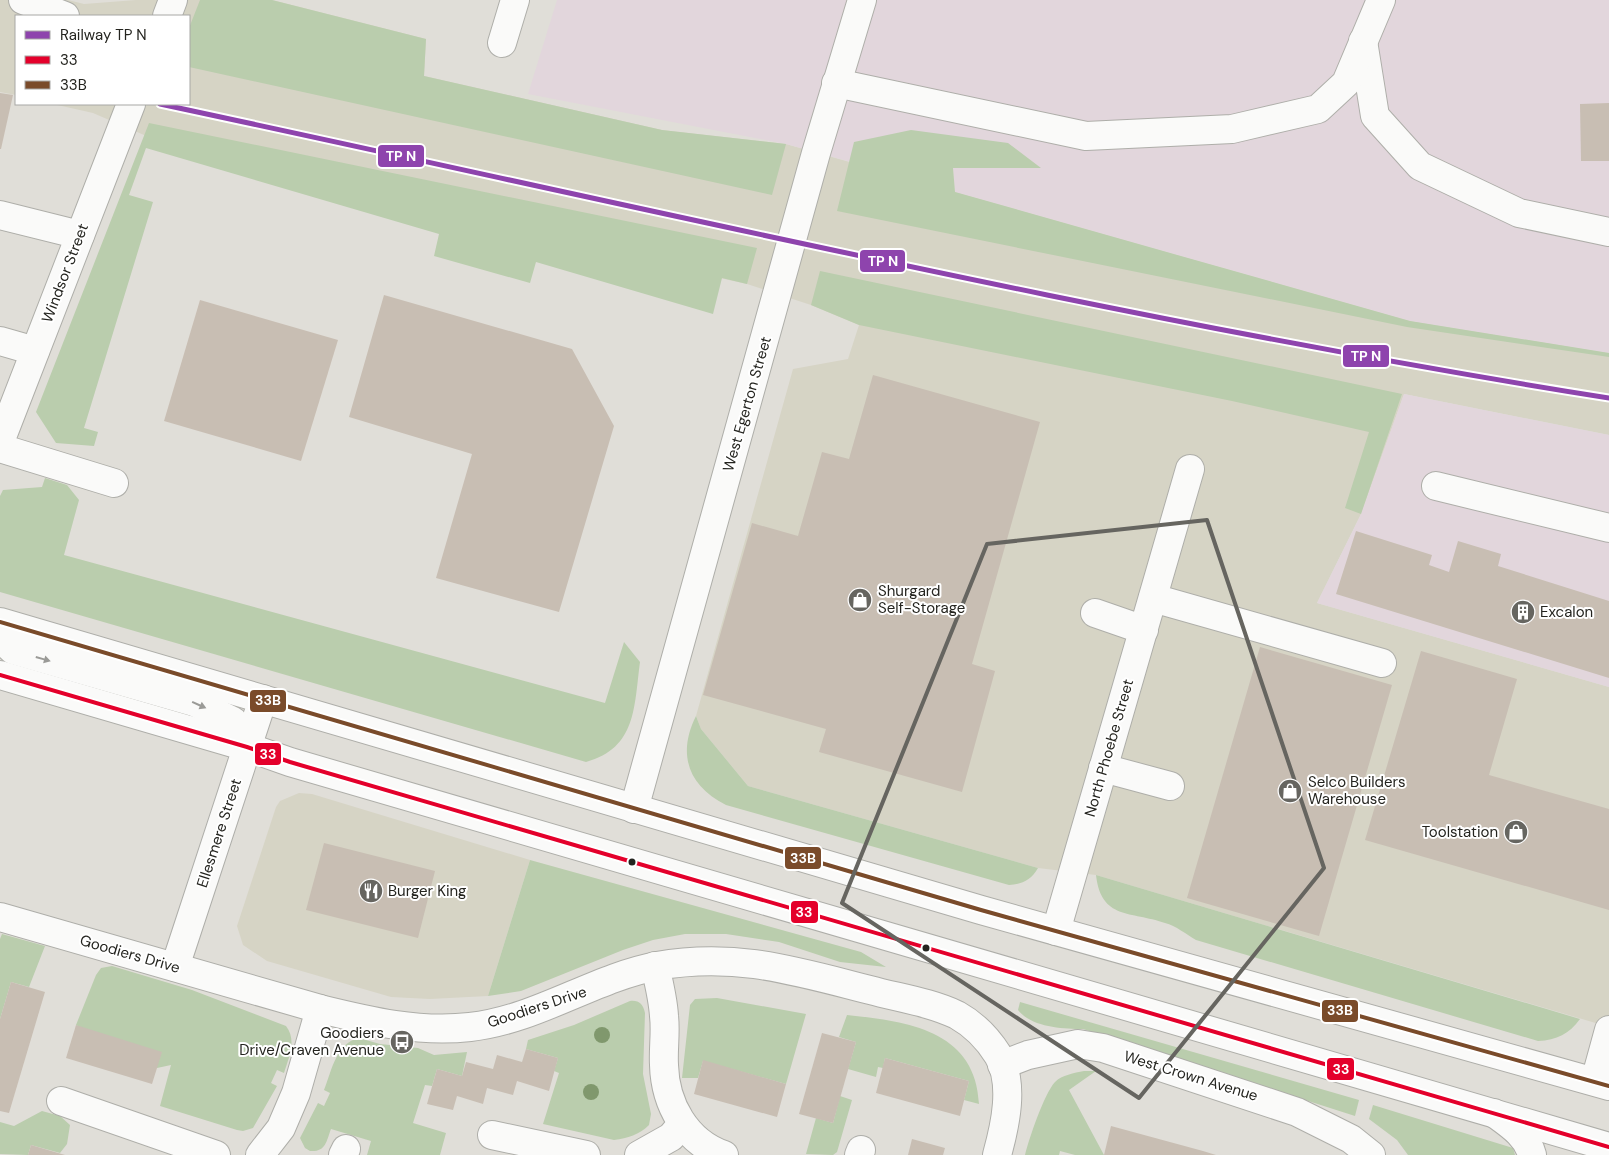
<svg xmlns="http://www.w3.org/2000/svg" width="1609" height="1155" font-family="'DM Sans',sans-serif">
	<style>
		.built { fill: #d6d4c5 }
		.industrial { fill: #e2d6dc }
		.green { fill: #bacdad }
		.building { fill: #c8beb3 }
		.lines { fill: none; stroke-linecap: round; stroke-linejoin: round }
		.minor-casing { stroke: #aeaea9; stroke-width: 30 }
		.highway-casing { stroke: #aeaea9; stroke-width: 30 }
		.minor { stroke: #fafaf9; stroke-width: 28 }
		.highway { stroke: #fafaf9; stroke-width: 28 }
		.bus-1-casing { stroke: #fff; stroke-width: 8 }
		.bus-2-casing { stroke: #fff; stroke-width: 8 }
		.bus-1 { stroke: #e4002b; stroke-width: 4 }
		.bus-2 { stroke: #7a4b2a; stroke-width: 4 }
		.rail-1-casing { stroke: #fff; stroke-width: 9 }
		.rail-1 { stroke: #8e44ad; stroke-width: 5 }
		.tree { fill: #80986d }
		.oneway { fill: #9a9a97 }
		.marked { fill: none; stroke: #666560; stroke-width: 4; stroke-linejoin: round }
		.bus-dot { fill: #24241f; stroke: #fff; stroke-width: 2 }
		.labels { text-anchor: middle; stroke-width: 4; stroke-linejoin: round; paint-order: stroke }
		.street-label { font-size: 15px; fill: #24241f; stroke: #fff }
		.poi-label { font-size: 15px; fill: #24241f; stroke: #fff; text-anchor: start }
		.line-badge { stroke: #fff; stroke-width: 2 }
		.badge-label { font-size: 14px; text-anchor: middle; font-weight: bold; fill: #fff }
	</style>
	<rect width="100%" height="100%" fill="#e0ded8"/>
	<g class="built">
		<polygon points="0,0 68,0 84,4 136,0 272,0 426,39 424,76 662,130 786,144 1410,321 1609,353 1609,435 1404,394 1361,514 1317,603 1609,687 1609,1027 1096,875 1038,868 748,786 701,729 696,716 793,369 848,359 859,325 811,305 747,284 314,188 144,135 93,113 53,104 189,104 189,16 16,16 16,95 0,92"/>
		<polygon points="299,793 312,794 530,860 488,996 430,999 391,997 267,961 243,945 237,926 276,807 280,801"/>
	</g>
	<g class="industrial">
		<polygon points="557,0 1609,0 1609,353 1410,321 955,192 953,168 854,142 851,162 786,144 528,94"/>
		<polygon points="1404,394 1609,435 1609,687 1317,603 1361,514"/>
	</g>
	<g class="green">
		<polygon points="200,0 272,0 426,39 424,76 662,130 786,144 772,195 189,67 189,28"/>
		<polygon points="149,123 757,248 747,284 722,278 713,314 536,262 530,283 434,256 439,234 146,148 129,195 153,202 84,428 98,432 94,446 56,443 36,412"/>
		<polygon points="911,130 1008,143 1041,168 953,168 955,192 1410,321 1609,353 1609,357 1407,327 837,211 854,142"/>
		<polygon points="820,271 1402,394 1361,514 1345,508 1369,432 1232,401 859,325 811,305"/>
		<path d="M45 478 67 485 79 500 64 555 605 703 624 642 640 662C634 706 637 748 586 762L0 592V496L3 490 42 487Z"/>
		<path d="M696 716 701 729 748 786 1038 868C1031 880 1023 884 1009 885L726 805C688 786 677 754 696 716Z"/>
		<polygon points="530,860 861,952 886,967 840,962 779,942 726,934 685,934 653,940 623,950 521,991 488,996"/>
		<path d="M1096 875 1580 1019C1569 1034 1557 1040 1538 1041L1196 940C1186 934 1176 926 1165 923 1131 911 1101 920 1096 875Z"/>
		<polygon points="2,934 45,946 29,987 11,982 0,1019 0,939"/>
		<path d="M112 966 192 990 286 1026C297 1040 289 1057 284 1073L277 1070 271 1083 277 1086 253 1128 243 1131 237 1130 160 1106 171 1065 157 1068 76 1025 96 975 101 968Z"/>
		<polygon points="717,998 806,1014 786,1084 703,1061 698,1078 682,1078 690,1005 695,999"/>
		<path d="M630 1001C639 1000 643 1004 645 1013L643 1074 651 1114 649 1125C639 1135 628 1138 614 1140L543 1124 559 1073 554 1071 558 1058 526 1049 528 1040 574 1025Z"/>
		<path d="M1020 1002 1359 1100 1355 1116 1083 1029C1062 1029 1031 1027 1018 1010Z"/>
		<path d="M847 1015C906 1021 976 1030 979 1104L964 1100 969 1081 885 1058 883 1068 878 1067 876 1077 848 1069 856 1042 839 1037Z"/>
		<path d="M359 1038 380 1044 418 1048 434 1055 467 1052 462 1076 437 1069 432 1086 425 1085 413 1123 446 1133 440 1155H367L371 1141 331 1129C326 1142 326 1152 310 1151L305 1148 300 1138 318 1103 324 1106 330 1093 324 1090C332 1070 336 1043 359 1038Z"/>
		<path d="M1084 1071H1096L1069 1090 1104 1155H1075L1060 1151 1059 1155H1025C1029 1139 1044 1094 1055 1082 1062 1075 1074 1073 1084 1071Z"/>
		<polygon points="840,1096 852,1100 837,1152 833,1155 806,1154 816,1118 833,1123"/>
		<polygon points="1373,1105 1513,1148 1515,1155 1408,1155 1397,1140 1369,1119"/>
		<polygon points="42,1111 60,1116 70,1125 67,1144 60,1153 31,1145 28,1155 0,1154 0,1122 14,1126"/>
	</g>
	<g class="building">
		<polygon points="0,93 13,95 1,149 0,149"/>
		<polygon points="1609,103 1609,161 1581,161 1580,104"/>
		<polygon points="384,295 572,349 614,426 559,612 436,578 472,454 349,417"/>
		<polygon points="200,300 338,340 301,461 164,421"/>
		<polygon points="873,375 1040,422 972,664 995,671 962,792 819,752 826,729 703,695 752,523 798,536 822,452 849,459"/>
		<polygon points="1356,531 1432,555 1429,565 1449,572 1458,541 1501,554 1498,566 1609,601 1609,678 1336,594"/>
		<polygon points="1260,647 1392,685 1319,936 1187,898"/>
		<polygon points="1421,651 1517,679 1489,775 1609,809 1609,910 1365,840"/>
		<polygon points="324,843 435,871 418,938 306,910"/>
		<polygon points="11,982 45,992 9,1113 0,1111 0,1019"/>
		<polygon points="76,1025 162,1052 152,1084 66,1058"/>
		<polygon points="822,1033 856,1042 833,1123 799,1114"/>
		<polygon points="526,1049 558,1058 549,1091 517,1081 513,1095 487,1088 483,1104 457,1096 453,1110 427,1104 437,1069 462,1076 466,1062 493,1069 497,1055 522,1062"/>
		<polygon points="885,1058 969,1081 960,1116 876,1093"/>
		<polygon points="703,1060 786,1084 777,1117 694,1094"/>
		<polygon points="1111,1126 1203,1151 1216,1155 1104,1155"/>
		<polygon points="912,1139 945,1148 943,1155 908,1155"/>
		<polygon points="31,1145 65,1155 28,1155"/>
	</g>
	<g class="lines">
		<g class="minor-casing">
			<g id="minor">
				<polyline points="23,0 65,16"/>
				<polyline points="167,16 173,0"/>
				<polyline points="1363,41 1375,116 1420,166 1519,213 1609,232"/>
				<polyline points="502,43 515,0"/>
				<polyline points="836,83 1086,136 1232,129 1318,109 1346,83 1381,0"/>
				<polyline points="0,215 80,235"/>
				<polyline points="0,341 35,351"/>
				<polyline points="0,442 131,104"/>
				<polyline points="0,448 114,483"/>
				<polyline points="1436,486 1609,528"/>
				<polyline points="1153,598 1382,663"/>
				<polyline points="1095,613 1144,630"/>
				<polyline points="1103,768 1170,786"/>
				<polyline points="634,809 816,153 862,0"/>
				<path d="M0 917 320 1009C369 1021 419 1033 470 1027 536 1020 594 978 657 966 736 952 795 971 870 990 899 998 930 1002 957 1015 973 1024 988 1039 998 1055 1015 1083 1005 1126 997 1155"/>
				<polyline points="1056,931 1190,469"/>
				<path d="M655 966C659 983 663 999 664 1016 666 1032 663 1049 664 1065 665 1104 686 1142 724 1155"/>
				<polyline points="175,967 263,699"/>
				<polyline points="1002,1065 1028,1055 1078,1044 1103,1048 1297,1112 1351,1139 1371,1155"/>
				<polyline points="1595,1081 1609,1030"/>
				<polyline points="61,1101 216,1155"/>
				<path d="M1494 1113C1509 1124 1527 1135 1532 1155"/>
				<polyline points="492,1135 586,1155"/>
				<polyline points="260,1155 281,1128 296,1093 320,1009"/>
				<polyline points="343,1155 346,1149"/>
				<polyline points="639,1155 671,1137 682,1124"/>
				<polyline points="859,1155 861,1150"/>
			</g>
		</g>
		<g class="highway-casing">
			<g id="highway">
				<polyline points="0,622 981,910 1609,1086"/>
				<polyline points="0,638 13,650 194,702 233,721 247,747"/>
				<polyline points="0,675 247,747 290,762 1609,1147"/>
			</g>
		</g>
		<use href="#minor" class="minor"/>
		<use href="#highway" class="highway"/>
		<g class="bus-1-casing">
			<polyline id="bus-1" points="0,675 247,747 290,762 1609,1147"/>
		</g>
		<g class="bus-2-casing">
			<polyline id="bus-2" points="0,622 981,910 1609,1086"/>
		</g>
		<use href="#bus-1" class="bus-1"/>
		<use href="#bus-2" class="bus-2"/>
		<g class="rail-1-casing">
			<path id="rail-1" d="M160 104C642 207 1122 321 1609 398"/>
		</g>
		<use href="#rail-1" class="rail-1"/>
	</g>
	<g class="tree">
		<circle cx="602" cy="1035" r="8"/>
		<circle cx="591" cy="1092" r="8"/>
	</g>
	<defs><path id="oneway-solid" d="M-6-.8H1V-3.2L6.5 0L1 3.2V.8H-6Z" transform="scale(1.25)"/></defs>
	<g class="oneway">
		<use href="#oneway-solid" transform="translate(43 659) rotate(16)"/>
		<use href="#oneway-solid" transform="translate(199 705) rotate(24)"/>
	</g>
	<path class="marked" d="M1207 520 1324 868 1139 1098 842 903 987 544Z"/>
	<defs>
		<g id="shop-disc" transform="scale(1.25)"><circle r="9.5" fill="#666560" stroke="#fff"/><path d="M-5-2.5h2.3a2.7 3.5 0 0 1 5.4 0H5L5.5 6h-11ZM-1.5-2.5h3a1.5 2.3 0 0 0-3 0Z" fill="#fff"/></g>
		<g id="building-disc" transform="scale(1.25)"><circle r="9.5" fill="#666560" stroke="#fff"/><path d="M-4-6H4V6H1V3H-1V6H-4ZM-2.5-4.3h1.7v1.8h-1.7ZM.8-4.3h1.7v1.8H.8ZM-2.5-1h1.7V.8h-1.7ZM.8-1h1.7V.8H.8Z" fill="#fff"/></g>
		<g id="restaurant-disc" transform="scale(1.25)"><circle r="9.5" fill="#666560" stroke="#fff"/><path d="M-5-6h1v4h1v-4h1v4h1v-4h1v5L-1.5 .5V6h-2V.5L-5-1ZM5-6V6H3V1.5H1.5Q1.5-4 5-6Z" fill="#fff"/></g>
		<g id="bus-disc" transform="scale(1.25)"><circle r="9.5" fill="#666560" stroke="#fff"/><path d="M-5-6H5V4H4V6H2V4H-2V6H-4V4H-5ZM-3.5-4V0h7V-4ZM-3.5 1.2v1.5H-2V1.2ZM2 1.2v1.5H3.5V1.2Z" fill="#fff"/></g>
	</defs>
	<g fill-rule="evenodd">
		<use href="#shop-disc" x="860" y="600"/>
		<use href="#building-disc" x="1523" y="612"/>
		<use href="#shop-disc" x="1290" y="791"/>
		<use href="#shop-disc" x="1516" y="832"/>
		<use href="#restaurant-disc" x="371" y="891"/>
		<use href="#bus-disc" x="402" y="1042"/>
	</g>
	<g class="bus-dot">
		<circle cx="632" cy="862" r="4.5"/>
		<circle cx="926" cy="948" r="4.5"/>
	</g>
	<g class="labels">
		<g class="street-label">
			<text transform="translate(65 273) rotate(-69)" y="5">Windsor Street</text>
			<text transform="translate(747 404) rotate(-74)" y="5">West Egerton Street</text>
			<text transform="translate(1109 748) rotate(-74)" y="5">North Phoebe Street</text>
			<text transform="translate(219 833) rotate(-72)" y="5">Ellesmere Street</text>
			<text transform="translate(130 954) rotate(16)" y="5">Goodiers Drive</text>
			<text transform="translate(537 1007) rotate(-18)" y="5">Goodiers Drive</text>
			<text transform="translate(1191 1076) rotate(17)" y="5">West Crown Avenue</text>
		</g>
		<g class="poi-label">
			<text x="878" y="596">Shurgard<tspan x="878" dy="17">Self-Storage</tspan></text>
			<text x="1540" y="617">Excalon</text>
			<text x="1308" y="787">Selco Builders<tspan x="1308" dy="17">Warehouse</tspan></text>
			<text x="1498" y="837" text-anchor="end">Toolstation</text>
			<text x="388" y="896">Burger King</text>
			<text x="384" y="1038" text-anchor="end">Goodiers<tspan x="384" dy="17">Drive/Craven Avenue</tspan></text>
		</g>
	</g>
	<g class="line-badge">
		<rect x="377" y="144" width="48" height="24" rx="5" fill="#8e44ad"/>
		<rect x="859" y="249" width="47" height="24" rx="5" fill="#8e44ad"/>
		<rect x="1342" y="344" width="48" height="24" rx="5" fill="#8e44ad"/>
		<rect x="249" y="689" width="38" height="24" rx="5" fill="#7a4b2a"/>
		<rect x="254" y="742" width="28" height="24" rx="5" fill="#e4002b"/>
		<rect x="784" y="846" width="38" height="24" rx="5" fill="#7a4b2a"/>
		<rect x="790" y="900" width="29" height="24" rx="5" fill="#e4002b"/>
		<rect x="1321" y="999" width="38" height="24" rx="5" fill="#7a4b2a"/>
		<rect x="1326" y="1057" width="29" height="24" rx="5" fill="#e4002b"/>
	</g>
	<g class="badge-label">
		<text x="401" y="161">TP N</text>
		<text x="883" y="266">TP N</text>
		<text x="1366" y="361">TP N</text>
		<text x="268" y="705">33B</text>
		<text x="268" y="759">33</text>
		<text x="803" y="863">33B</text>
		<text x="804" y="917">33</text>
		<text x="1340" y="1015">33B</text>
		<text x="1341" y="1074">33</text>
	</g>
	<rect x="15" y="15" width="175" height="90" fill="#ffffff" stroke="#a7a7a5"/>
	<rect x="25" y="31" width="25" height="8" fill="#8e44ad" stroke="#a7a7a5"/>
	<text x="60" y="40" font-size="15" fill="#24241f">Railway TP N</text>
	<rect x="25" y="56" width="25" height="8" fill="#e4002b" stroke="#a7a7a5"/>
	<text x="60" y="65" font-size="15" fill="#24241f">33</text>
	<rect x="25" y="81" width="25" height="8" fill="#7a4b2a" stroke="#a7a7a5"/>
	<text x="60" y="90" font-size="15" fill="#24241f">33B</text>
</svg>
